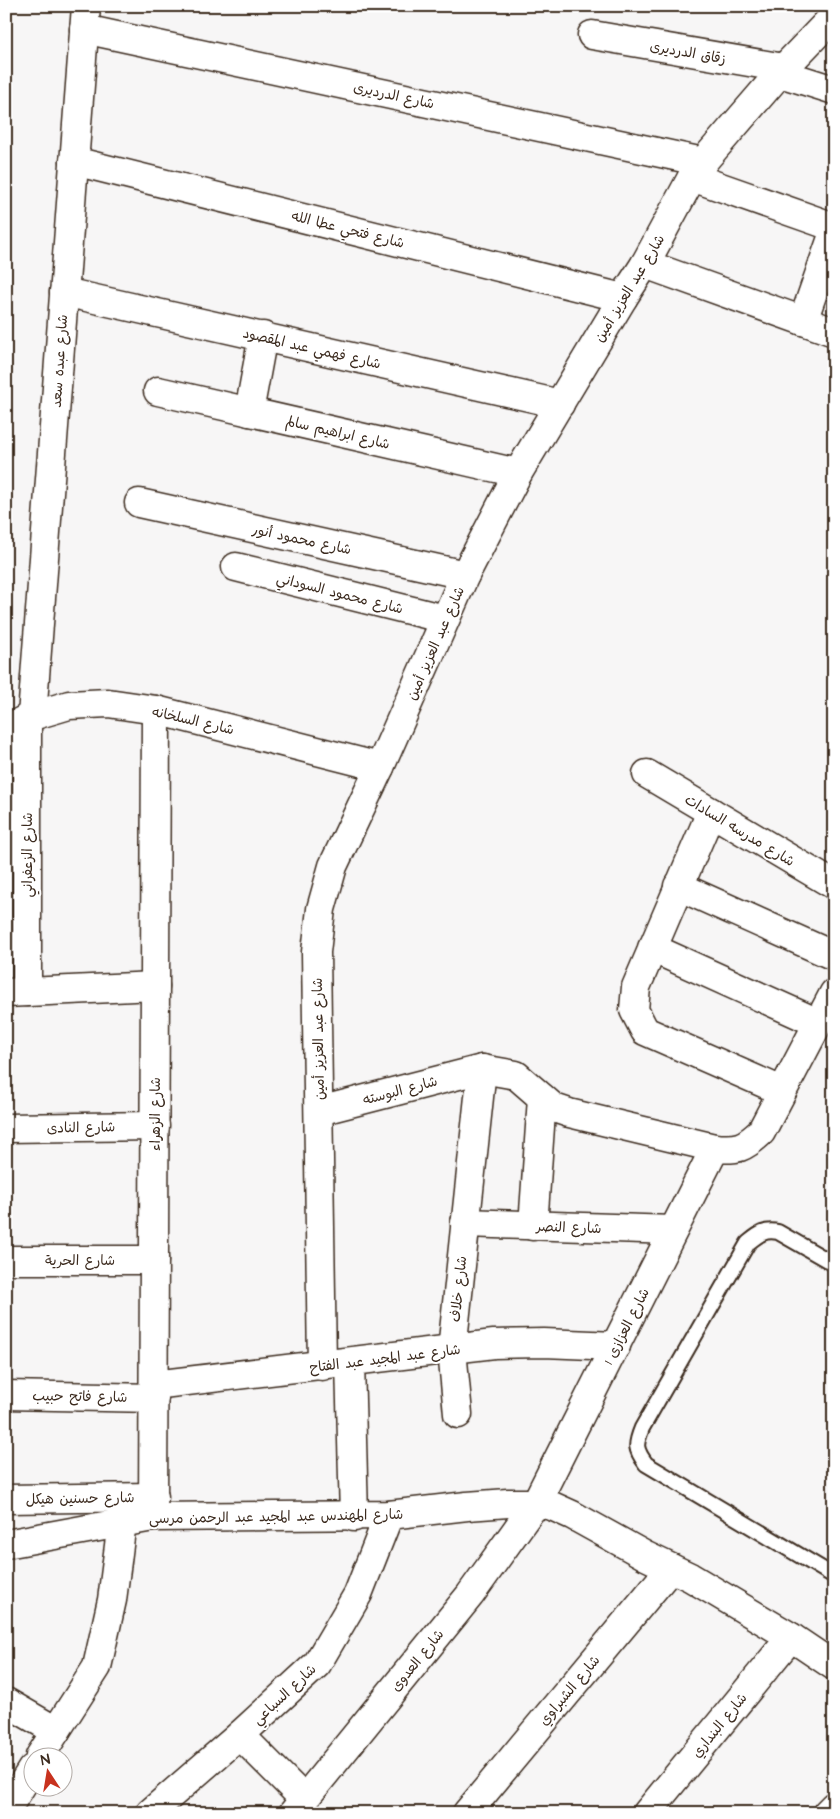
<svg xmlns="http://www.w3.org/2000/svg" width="840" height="1819" font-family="'Architects Daughter','Playpen Sans Arabic',sans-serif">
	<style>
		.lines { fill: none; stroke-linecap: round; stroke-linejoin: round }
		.lane-casing { stroke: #3b2a1e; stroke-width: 18 }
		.street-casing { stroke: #3b2a1e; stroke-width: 31 }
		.lane { stroke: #fff; stroke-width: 14 }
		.street { stroke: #fff; stroke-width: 28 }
		.labels { text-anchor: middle; stroke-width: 4; stroke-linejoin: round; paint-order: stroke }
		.street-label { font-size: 14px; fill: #3b2a1e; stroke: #fff }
	</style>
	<rect width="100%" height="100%" fill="#f7f6f6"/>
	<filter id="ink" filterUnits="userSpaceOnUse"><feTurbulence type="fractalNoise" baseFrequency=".02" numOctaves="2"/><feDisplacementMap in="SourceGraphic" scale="10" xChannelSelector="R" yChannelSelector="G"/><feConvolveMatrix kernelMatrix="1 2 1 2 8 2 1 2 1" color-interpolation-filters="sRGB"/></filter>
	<g filter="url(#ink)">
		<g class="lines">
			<g class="lane-casing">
				<path id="lane" d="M834 1264 778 1232C764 1229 758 1235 748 1243L642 1428C635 1445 635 1449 646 1464L834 1576"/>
			</g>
			<g class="street-casing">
				<g id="street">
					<polyline points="84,29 703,162"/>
					<polyline points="592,35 784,68"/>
					<polyline points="780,73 834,90"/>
					<polyline points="74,161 623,298"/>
					<polyline points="692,177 834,227"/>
					<polyline points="645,264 834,332"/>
					<polyline points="64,292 560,404"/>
					<polyline points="803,321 834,232"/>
					<polyline points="158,391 518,473"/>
					<polyline points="249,412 263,336"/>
					<polyline points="139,503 465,575"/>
					<polyline points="236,567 445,619"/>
					<polyline points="32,716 86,6"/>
					<polyline points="6,729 32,716 69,705 108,703 156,710 380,767"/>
					<polyline points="647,774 834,885"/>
					<polyline points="711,812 636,987 634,1010 645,1031 782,1091"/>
					<polyline points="678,886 834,956"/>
					<polyline points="652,948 818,1023"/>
					<polyline points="27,992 27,718"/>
					<polyline points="6,993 155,986"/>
					<path d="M319 1111 482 1069 516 1075 554 1108 569 1113 715 1148C738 1150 744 1148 761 1132L834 993"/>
					<polyline points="6,1128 155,1126"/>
					<polyline points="465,1223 673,1230"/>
					<polyline points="533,1226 542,1098"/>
					<polyline points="6,1260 154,1260"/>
					<polyline points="350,1362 354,1517"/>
					<polyline points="322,1366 316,952 321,909 333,866 380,767 465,575 518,473 623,298 645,264 692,177 703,162 784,68 834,16"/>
					<polyline points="154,1385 494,1344 544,1343 616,1346"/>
					<polyline points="6,1395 154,1398"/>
					<polyline points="458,1414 452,1350 482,1069"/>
					<polyline points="6,1499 154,1497"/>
					<polyline points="153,1517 156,710"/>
					<polyline points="6,1544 153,1517 389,1515 467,1506 508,1503 536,1503 552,1506 572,1515 646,1556 690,1577 791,1637 834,1666"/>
					<polyline points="6,1702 56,1731"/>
					<polyline points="240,1735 304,1799"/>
					<polyline points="40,1756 97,1667 112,1600 122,1522"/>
					<polyline points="10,1804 32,1769"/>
					<polyline points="150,1813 240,1735 317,1664 358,1594 389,1515"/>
					<polyline points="293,1813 470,1595 536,1503 715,1148"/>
					<polyline points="467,1813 671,1568"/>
					<polyline points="647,1813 791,1637"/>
					<polyline points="827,1813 834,1806"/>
				</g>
			</g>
			<use href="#lane" class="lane"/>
			<use href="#street" class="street"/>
		</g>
	</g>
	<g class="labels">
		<g class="street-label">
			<text transform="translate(688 52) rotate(10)" y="5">زقاق الدرديرى</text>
			<text transform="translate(394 95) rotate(12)" y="5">شارع الدرديرى</text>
			<text transform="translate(348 229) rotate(14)" y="5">شارع فتحي عطا الله</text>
			<text transform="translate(629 288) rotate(-59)" y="5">شارع عبد العزيز أمين</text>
			<text transform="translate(312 348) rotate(13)" y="5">شارع فهمي عبد المقصود</text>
			<text transform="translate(59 361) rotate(-86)" y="5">شارع عبده سعد</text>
			<text transform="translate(338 432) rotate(13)" y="5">شارع ابراهيم سالم</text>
			<text transform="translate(302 539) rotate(12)" y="5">شارع محمود أنور</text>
			<text transform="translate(340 593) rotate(14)" y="5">شارع محمود السوداني</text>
			<text transform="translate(435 643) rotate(-66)" y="5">شارع عبد العزيز أمين</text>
			<text transform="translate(193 720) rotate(13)" y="5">شارع السلخانه</text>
			<text transform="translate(740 830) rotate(31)" y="5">شارع مدرسه السادات</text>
			<text transform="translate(27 855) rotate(-90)" y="5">شارع الزعفراني</text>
			<text transform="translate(318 1039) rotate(-91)" y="5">شارع عبد العزيز أمين</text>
			<text transform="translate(400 1090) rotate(-15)" y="5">شارع البوسته</text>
			<text transform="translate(155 1114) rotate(-90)" y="5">شارع الزهراء</text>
			<text transform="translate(81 1127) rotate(-1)" y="5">شارع النادى</text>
			<text transform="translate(569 1227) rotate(2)" y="5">شارع النصر</text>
			<text x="80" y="1265">شارع الحرية</text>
			<text transform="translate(458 1289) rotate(-84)" y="5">شارع خلاف</text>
			<text transform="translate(626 1326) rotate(-63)" y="5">شارع العزازى 1</text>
			<text transform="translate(385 1358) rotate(-7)" y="5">شارع عبد المجيد عبد الفتاح</text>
			<text transform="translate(80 1396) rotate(1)" y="5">شارع فاتح حبيب</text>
			<text transform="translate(80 1498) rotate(-1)" y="5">شارع حسنين هيكل</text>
			<text transform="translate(276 1516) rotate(-1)" y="5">شارع المهندس عبد المجيد عبد الرحمن مرسى</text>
			<text transform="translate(417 1660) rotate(-51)" y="5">شارع العدوى</text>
			<text transform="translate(569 1690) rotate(-50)" y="5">شارع الشبراوي</text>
			<text transform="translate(284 1694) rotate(-43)" y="5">شارع السباعي</text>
			<text transform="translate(719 1725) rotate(-51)" y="5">شارع البنداري</text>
		</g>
	</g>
	<rect width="840" height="1819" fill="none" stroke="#fff" stroke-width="25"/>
	<rect x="12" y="12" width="815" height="1794" fill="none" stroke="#3b2a1e" stroke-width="2" filter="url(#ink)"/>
	<g transform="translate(48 1772) rotate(348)"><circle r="24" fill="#ffffff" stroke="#b1aaa5"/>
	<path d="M0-4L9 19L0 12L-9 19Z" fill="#c8321e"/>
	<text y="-8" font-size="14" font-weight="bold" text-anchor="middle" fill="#3b2a1e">N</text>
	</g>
</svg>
